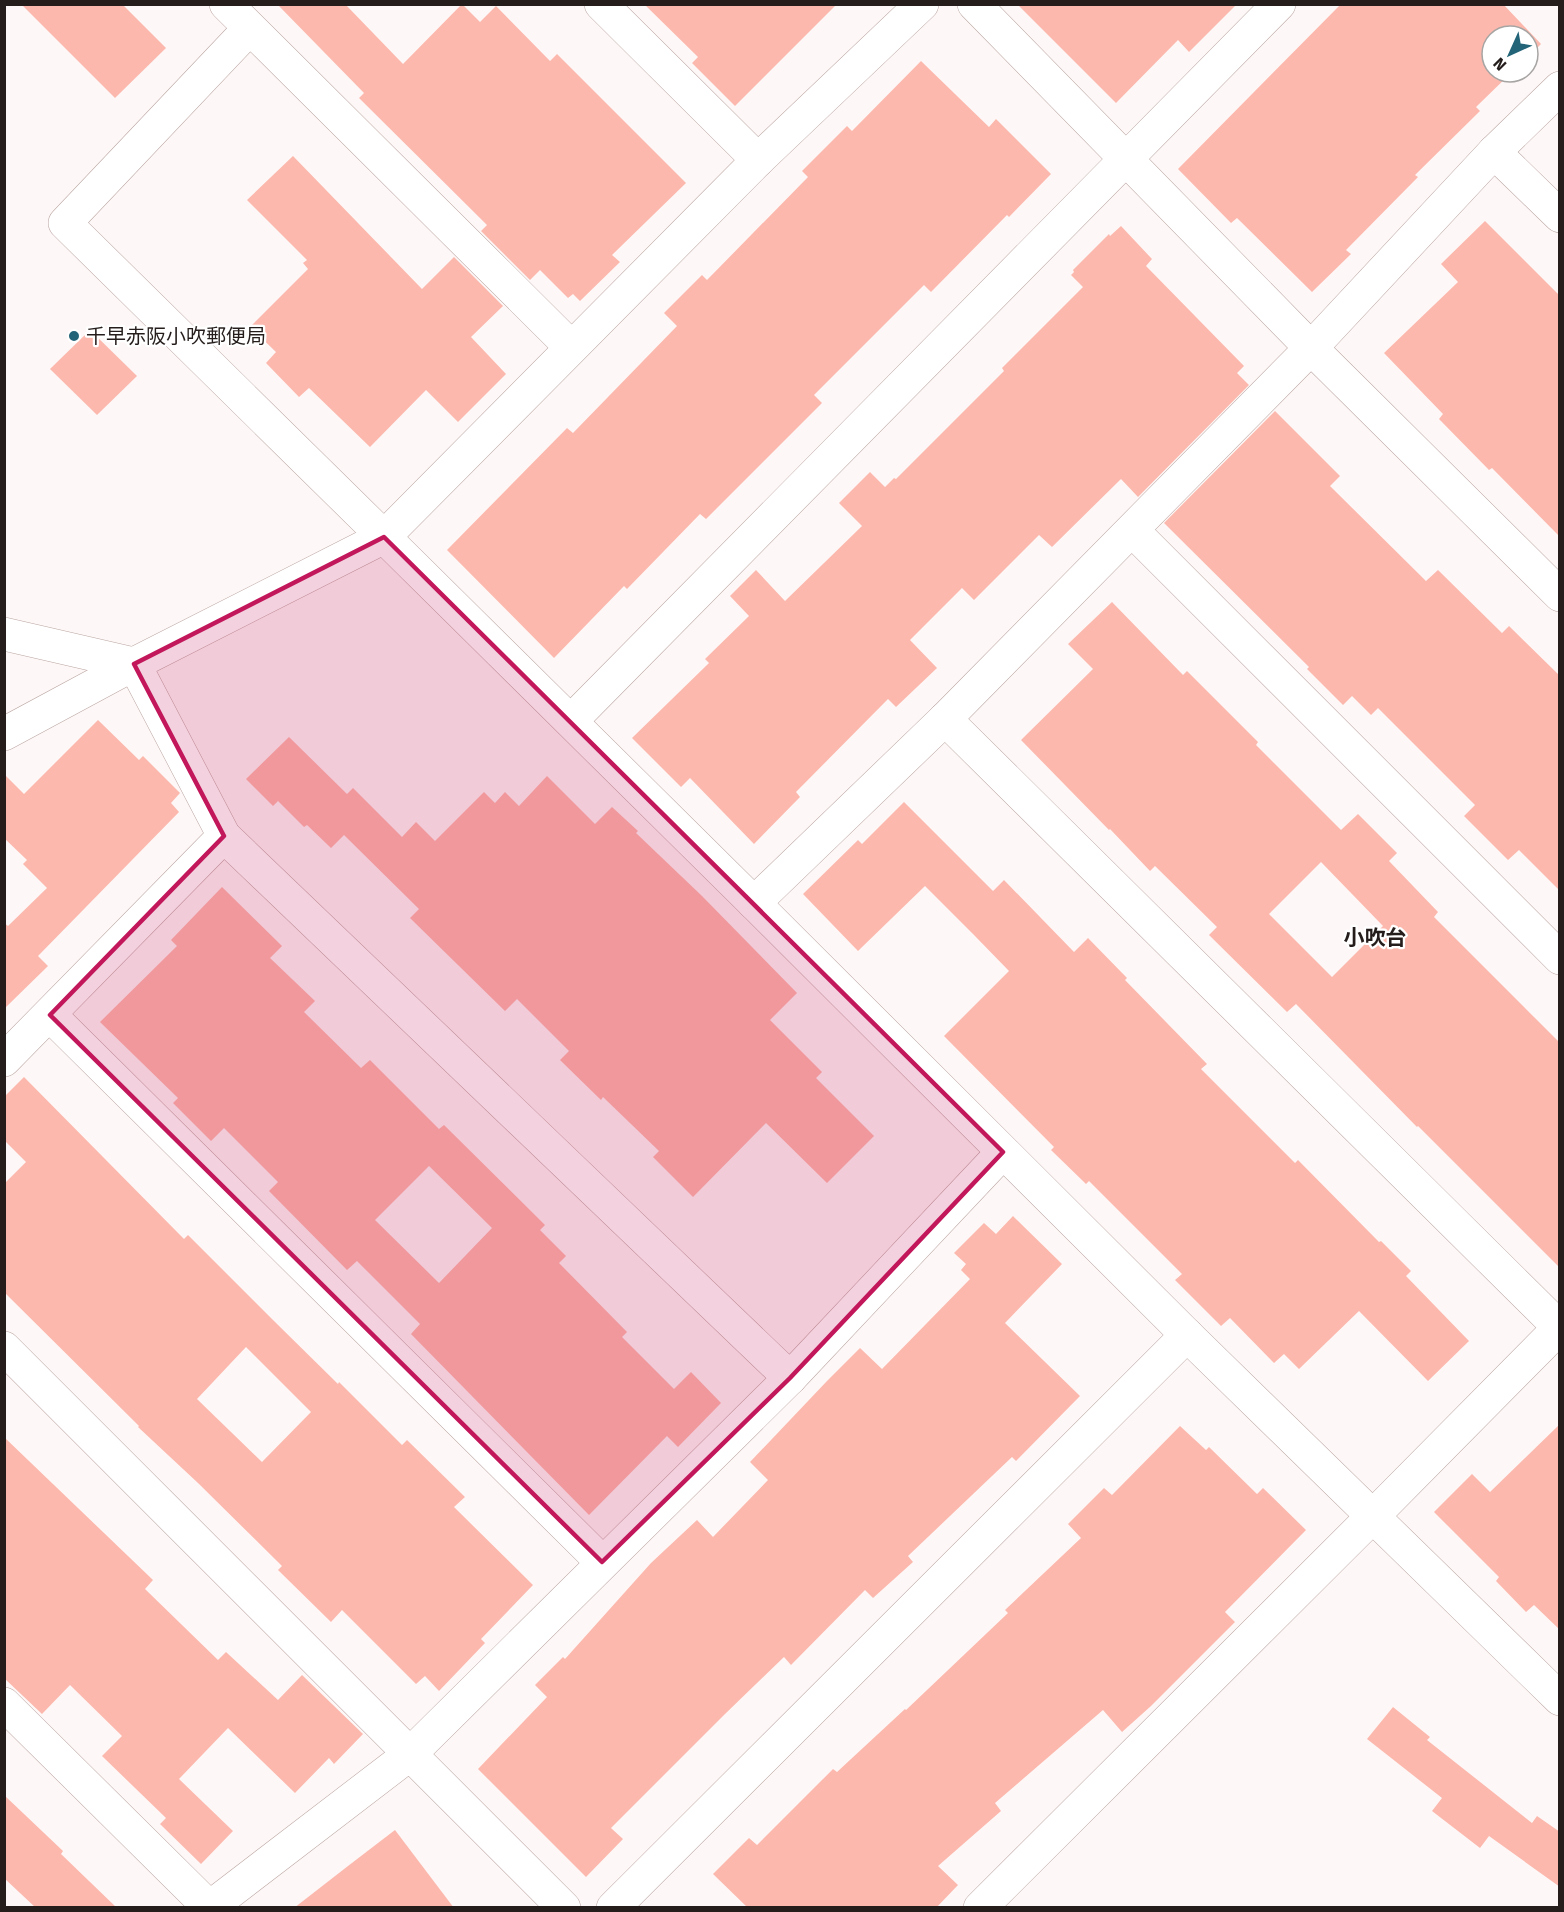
<svg xmlns="http://www.w3.org/2000/svg" width="1564" height="1912" font-family="'Fira Sans','Noto Sans JP',sans-serif">
	<style>
		.building { fill: #fcb8ad; fill-rule: evenodd }
		.lines { fill: none; stroke-linecap: round; stroke-linejoin: round }
		.street-casing { stroke: #bba6a3; stroke-width: 34 }
		.secondary-casing { stroke: #bba6a3; stroke-width: 34 }
		.street { stroke: #fff; stroke-width: 33 }
		.secondary { stroke: #fff; stroke-width: 33 }
		.marked { fill: #c2185b; fill-opacity: 0.2; stroke: #c2185b; stroke-width: 4.5; stroke-linejoin: round }
		.poi-dot { fill: #236478; stroke: #fff; stroke-width: 2 }
		.labels { text-anchor: middle; stroke-width: 4.5; stroke-linejoin: round; paint-order: stroke }
		.poi-label { font-size: 20px; fill: #241d1b; stroke: #fff; text-anchor: start }
		.neighbourhood-label { font-size: 21px; font-weight: bold; fill: #241d1b; stroke: #fff }
	</style>
	<rect width="100%" height="100%" fill="#fdf8f7"/>
	<g class="building">
		<polygon points="21,4 122,4 166,48 115,98"/>
		<polygon points="277,4 345,4 403,64 462,4 480,22 496,6 550,61 557,54 686,183 612,255 620,262 580,301 573,294 568,298 540,270 530,280 481,231 487,225 359,98 364,93"/>
		<polygon points="644,4 837,4 735,106 692,63 698,57"/>
		<polygon points="1017,4 1237,4 1189,52 1178,40 1116,103"/>
		<polygon points="1341,4 1503,4 1541,44 1528,57 1528,36 1492,36 1492,72 1512,72 1476,107 1480,111 1415,175 1418,177 1346,250 1351,254 1312,292 1237,218 1231,223 1178,169"/>
		<polygon points="921,61 989,127 996,119 1051,174 1009,217 1007,215 931,292 924,285 814,395 822,403 706,519 700,514 627,589 624,586 554,658 447,550 567,428 573,433 677,326 664,313 702,275 707,280 808,177 802,171 847,126 852,131"/>
		<polygon points="293,156 422,289 454,257 503,306 471,337 506,374 458,422 426,390 370,447 309,388 299,397 266,363 276,352 250,327 308,269 303,263 307,260 247,200"/>
		<polygon points="1485,221 1560,296 1560,537 1492,468 1489,470 1439,419 1443,414 1384,353 1458,282 1441,264"/>
		<polygon points="1121,226 1152,259 1146,266 1244,366 1237,373 1249,385 1138,497 1121,479 1052,547 1039,535 974,600 962,588 910,640 937,668 896,707 888,699 796,792 800,797 754,844 690,778 681,787 632,738 709,663 705,659 749,616 730,596 756,570 785,601 862,526 839,503 870,472 885,487 894,478 896,479 1004,371 1002,368 1083,287 1071,275 1074,272 1073,270 1109,234 1110,236"/>
		<polygon points="90,330 137,376 97,415 50,369"/>
		<polygon points="1275,411 1340,476 1330,486 1426,581 1438,570 1502,633 1509,626 1560,676 1560,891 1519,850 1508,860 1464,816 1475,805 1378,708 1371,715 1352,696 1343,705 1307,669 1309,667 1164,523"/>
		<path d="M1112 602 1183 675 1187 671 1258 742 1256 745 1341 830 1358 814 1397 853 1389 861 1438 912 1434 917 1560 1043V1268L1418 1126 1417 1127 1296 1004 1287 1012 1209 935 1217 927 1155 866 1150 871 1110 829 1109 830 1021 740 1093 669 1068 644ZM1321 862 1383 926 1332 977 1269 914Z"/>
		<polygon points="98,720 139,760 143,756 180,793 171,803 179,812 38,956 48,966 4,1009 4,923 8,926 47,888 23,864 27,860 4,838 4,774 24,794"/>
		<polygon points="289,737 347,794 353,788 402,837 416,822 435,841 484,792 495,803 505,792 519,806 547,776 595,824 612,807 638,831 636,833 702,896 797,993 770,1020 822,1072 816,1078 874,1136 827,1183 766,1123 693,1197 653,1157 659,1151 603,1097 601,1100 560,1060 569,1051 517,999 505,1011 410,918 419,909 344,835 331,848 307,825 304,827 278,801 273,806 246,779"/>
		<polygon points="904,802 993,891 1004,880 1074,952 1088,938 1127,978 1125,980 1207,1064 1201,1069 1295,1163 1298,1160 1379,1242 1381,1241 1411,1271 1406,1276 1469,1341 1428,1381 1359,1311 1299,1369 1284,1354 1274,1363 1230,1318 1221,1326 1175,1280 1182,1274 1089,1181 1086,1184 1051,1150 1054,1147 944,1036 1009,971 974,935 925,886 858,951 803,894 858,840 862,844"/>
		<path d="M222 887 282 946 270 958 315 1001 304 1012 361 1068 370 1060 439 1129 444 1125 545 1225 540 1230 566 1256 559 1263 627 1332 622 1337 674 1389 691 1372 721 1403 678 1447 667 1436 589 1515 411 1334 420 1324 357 1261 347 1270 269 1191 278 1182 224 1128 211 1141 173 1103 178 1098 100 1022 177 946 171 940ZM429 1166 492 1228 439 1283 375 1220Z"/>
		<path d="M24 1077 184 1239 188 1235 273 1320 338 1384 339 1382 402 1445 407 1440 465 1497 454 1507 533 1585 481 1639 485 1643 439 1691 425 1676 416 1684 342 1610 331 1622 278 1570 282 1566 198 1483 138 1427 139 1426 4 1292V1184L26 1162 4 1140V1097ZM246 1347 311 1412 262 1462 197 1399Z"/>
		<polygon points="1013,1216 1062,1264 1005,1323 1080,1396 1016,1461 1012,1457 908,1556 913,1562 873,1598 865,1590 791,1665 784,1657 725,1714 611,1828 623,1839 586,1877 478,1769 547,1697 535,1685 563,1657 565,1659 651,1563 697,1520 713,1537 768,1480 750,1462 827,1381 860,1348 882,1369 970,1279 961,1270 966,1264 954,1253 984,1223 996,1234"/>
		<polygon points="1560,1424 1560,1630 1534,1605 1526,1612 1496,1581 1499,1577 1434,1512 1472,1474 1490,1492"/>
		<polygon points="1180,1426 1206,1450 1209,1447 1257,1494 1263,1488 1306,1530 1225,1612 1235,1622 1151,1706 1122,1732 1103,1710 995,1803 1001,1811 938,1866 958,1885 936,1908 748,1908 713,1874 749,1838 757,1845 833,1769 837,1772 905,1709 906,1710 1008,1613 1005,1610 1081,1538 1068,1524 1104,1488 1112,1495"/>
		<polygon points="4,1437 153,1580 145,1589 218,1660 226,1652 278,1700 302,1675 363,1734 334,1764 329,1758 295,1793 228,1728 179,1779 233,1831 201,1864 160,1824 166,1818 102,1756 122,1736 70,1685 42,1714 4,1678"/>
		<polygon points="1393,1707 1430,1737 1427,1740 1532,1823 1537,1816 1560,1832 1560,1887 1489,1836 1480,1848 1432,1811 1442,1798 1367,1739"/>
		<polygon points="4,1795 63,1851 61,1854 117,1908 36,1908 4,1878"/>
		<polygon points="395,1830 454,1908 294,1908 348,1866"/>
	</g>
	<g class="lines">
		<g class="street-casing">
			<g id="street">
				<polyline points="226,4 571,347"/>
				<polyline points="601,4 758,160"/>
				<polyline points="974,4 1311,348 1560,595"/>
				<polyline points="249,29 65,223 384,537"/>
				<polyline points="1494,152 1560,216"/>
				<polyline points="1132,530 1560,958"/>
				<polyline points="4,634 134,664 224,836 790,1378"/>
				<polyline points="945,719 1559,1327"/>
				<polyline points="571,721 1279,4"/>
				<polyline points="4,734 134,664 384,537 758,160 922,4"/>
				<polyline points="754,903 945,719 1311,348 1494,152 1560,88"/>
				<polyline points="50,1015 602,1562"/>
				<polyline points="4,1060 224,836"/>
				<polyline points="4,1348 564,1908"/>
				<polyline points="4,1704 209,1907"/>
				<polyline points="209,1908 410,1754 790,1378 1003,1152"/>
				<polyline points="613,1908 1187,1335"/>
				<polyline points="980,1908 1373,1516 1560,1327"/>
			</g>
		</g>
		<g class="secondary-casing">
			<polyline id="secondary" points="384,537 754,903 1187,1335 1560,1699"/>
		</g>
		<use href="#street" class="street"/>
		<use href="#secondary" class="secondary"/>
	</g>
	<path class="marked" d="M384 537 1003 1152 790 1378 602 1562 50 1015 224 836 134 664Z"/>
	<circle class="poi-dot" cx="74" cy="336" r="6"/>
	<g class="labels">
		<g class="poi-label">
			<text x="86" y="343">千早赤阪小吹郵便局</text>
		</g>
		<g class="neighbourhood-label">
			<text x="1375" y="945">小吹台</text>
		</g>
	</g>
	<rect width="1564" height="1912" fill="none" stroke="#241d1b" stroke-width="12"/>
	<g transform="translate(1510 54) rotate(225)"><circle r="28" fill="#ffffff" stroke="#a7a5a4" stroke-width="1.5"/>
	<path d="M0-4.5L10 22L0 15L-10 22Z" fill="#236478"/>
	<text y="-9" font-size="16" font-weight="bold" text-anchor="middle" fill="#241d1b">N</text>
	</g>
</svg>
